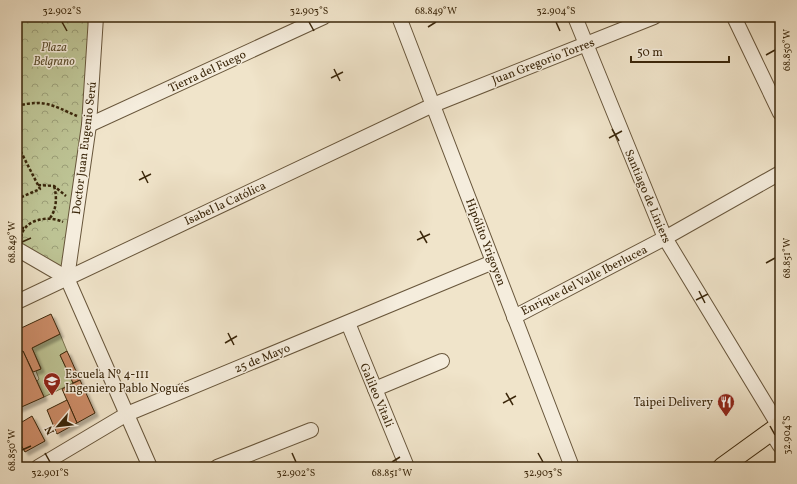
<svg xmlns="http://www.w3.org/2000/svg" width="797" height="484" font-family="Vollkorn,serif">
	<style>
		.grass { fill: #bdc394; stroke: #7c7550 }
		.park { fill: url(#park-crowns); stroke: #7c7550 }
		.building { fill: #cb8c68; stroke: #3b270b; filter: url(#shadow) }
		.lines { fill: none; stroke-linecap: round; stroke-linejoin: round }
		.minor-casing { stroke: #68563b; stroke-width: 16 }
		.major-casing { stroke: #3b270b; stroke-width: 20 }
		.path { stroke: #3b270b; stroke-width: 2.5; stroke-dasharray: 3 2; stroke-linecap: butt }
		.minor { stroke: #f5eddd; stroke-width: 14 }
		.major { stroke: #f0e4ca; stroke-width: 18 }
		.ticks { fill: none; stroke: #3b270b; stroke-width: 1.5 }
		.labels { text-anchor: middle; stroke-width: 3; stroke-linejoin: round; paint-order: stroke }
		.park-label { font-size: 12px; font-style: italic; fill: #5c4e2d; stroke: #f5eddd }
		.street-label { font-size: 12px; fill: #3b270b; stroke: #f5eddd }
		.poi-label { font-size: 12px; fill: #3b270b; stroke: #f5eddd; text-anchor: start }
		.neatline { fill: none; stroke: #3b270b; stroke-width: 1.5 }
		.ticks-label { font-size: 10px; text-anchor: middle; fill: #3b270b }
	</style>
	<defs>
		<pattern id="park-crowns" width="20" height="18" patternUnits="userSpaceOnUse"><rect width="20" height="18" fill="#bdc394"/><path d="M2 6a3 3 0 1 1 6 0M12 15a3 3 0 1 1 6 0" fill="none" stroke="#9b9e77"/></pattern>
		<filter id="shadow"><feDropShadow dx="3.5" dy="3.5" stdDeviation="1" flood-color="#0004"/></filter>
	</defs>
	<rect width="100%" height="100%" fill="#f0e4ca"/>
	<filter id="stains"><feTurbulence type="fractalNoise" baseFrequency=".005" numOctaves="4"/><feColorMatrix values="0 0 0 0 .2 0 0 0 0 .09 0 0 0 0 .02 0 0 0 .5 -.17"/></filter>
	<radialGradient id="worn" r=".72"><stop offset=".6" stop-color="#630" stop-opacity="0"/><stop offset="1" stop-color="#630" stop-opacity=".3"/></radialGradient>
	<polygon class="grass" points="60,334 67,351 60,355 73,383 44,397 37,381 39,379 36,371 41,368 32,348"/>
	<polygon class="park" points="17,17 93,17 87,121 65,273 17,245"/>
	<g class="building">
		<polygon points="51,314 60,334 32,348 41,369 33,372 23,351 17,354 17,330"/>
		<polygon points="23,351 44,397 17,409 17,354"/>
		<polygon points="67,351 80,380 73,383 60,355"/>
		<polygon points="80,380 95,413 77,423 62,389"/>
		<polygon points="67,400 77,423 57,434 47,410"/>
		<polygon points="32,416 45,441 25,452 17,438 17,425"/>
	</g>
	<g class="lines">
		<g class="minor-casing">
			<g id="minor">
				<polyline points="399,17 572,467"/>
				<polyline points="575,17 665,238 779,426"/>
				<polyline points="734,17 780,113"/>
				<polyline points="89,125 324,17"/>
				<polyline points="17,249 67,278"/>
				<polyline points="67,278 89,125 96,17"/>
				<polyline points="67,278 150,467"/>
				<polyline points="17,302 433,105 654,17"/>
				<polyline points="514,317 665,238 780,173"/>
				<polyline points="348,323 407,467"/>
				<polyline points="375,389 442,361"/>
				<polyline points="771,432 780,446"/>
				<polyline points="38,467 127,414 493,262"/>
				<polyline points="217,467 311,430"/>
			</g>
		</g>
		<g class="major-casing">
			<polyline id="major" points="722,467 780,425"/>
		</g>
		<g class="path">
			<polyline points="17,20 22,17"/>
			<path d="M17 106C44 99 52 105 77 116"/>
			<polyline points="17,152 20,150 40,189 17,199"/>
			<polyline points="38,185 54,186 66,196"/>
			<path d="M50 218C57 209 57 196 54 186"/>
			<polyline points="17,228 24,228"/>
			<path d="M21 237C24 219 49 215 63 222"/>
		</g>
		<use href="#minor" class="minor"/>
		<use href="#major" class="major"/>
	</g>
	<path class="ticks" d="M62 22 67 31M309 22 314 31M556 22 560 31M428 27 436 22M766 55 775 50M334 69 340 81M331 78 343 72M612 129 619 141M609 138 622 131M142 171 148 183M139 180 151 174M420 231 427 243M417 240 430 234M22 242 31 238M766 263 775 258M699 291 705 303M696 300 708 294M228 333 234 345M225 343 237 336M506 393 513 405M503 403 516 396M770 426 775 435M22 450 31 446M45 453 50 462M292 453 296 462M538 453 543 462M392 462 400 457"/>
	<defs>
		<g id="school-pin" transform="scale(0.9)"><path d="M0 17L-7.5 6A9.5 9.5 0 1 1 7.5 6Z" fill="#8f2418" stroke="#f5eddd"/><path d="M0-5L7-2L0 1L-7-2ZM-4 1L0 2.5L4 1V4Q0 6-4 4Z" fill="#fff"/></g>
		<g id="restaurant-pin" transform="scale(0.9)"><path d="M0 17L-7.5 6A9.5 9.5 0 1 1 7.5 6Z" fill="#8f2418" stroke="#f5eddd"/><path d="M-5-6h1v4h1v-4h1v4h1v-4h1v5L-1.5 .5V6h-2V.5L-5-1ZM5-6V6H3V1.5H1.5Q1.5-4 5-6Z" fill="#fff"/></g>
	</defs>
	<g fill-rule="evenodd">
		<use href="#school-pin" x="52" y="381"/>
		<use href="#restaurant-pin" x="726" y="402"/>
	</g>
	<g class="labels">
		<g class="park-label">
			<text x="54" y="51">Plaza<tspan x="54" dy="14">Belgrano</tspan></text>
		</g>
		<g class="street-label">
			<text transform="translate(543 61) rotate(-21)" y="4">Juan Gregorio Torres</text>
			<text transform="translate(207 71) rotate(-25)" y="4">Tierra del Fuego</text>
			<text transform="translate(84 148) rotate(-83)" y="4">Doctor Juan Eugenio Serú</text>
			<text transform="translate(648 196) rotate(67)" y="4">Santiago de Liniers</text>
			<text transform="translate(225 203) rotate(-25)" y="4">Isabel la Católica</text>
			<text transform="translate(486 242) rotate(69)" y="4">Hipólito Yrigoyen</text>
			<text transform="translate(584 280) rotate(-27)" y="4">Enrique del Valle Iberlucea</text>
			<text transform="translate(262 358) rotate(-22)" y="4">25 de Mayo</text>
			<text transform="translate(377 395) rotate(67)" y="4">Galileo Vitali</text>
		</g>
		<g class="poi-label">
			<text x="65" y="378">Escuela Nº 4-111<tspan x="65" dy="14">Ingeniero Pablo Nogués</tspan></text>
			<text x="713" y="406" text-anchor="end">Taipei Delivery</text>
		</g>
	</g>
	<rect width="797" height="484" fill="none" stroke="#f0e4ca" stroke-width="44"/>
	<g transform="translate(58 426) rotate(242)" stroke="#f5eddd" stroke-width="3" paint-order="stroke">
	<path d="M0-3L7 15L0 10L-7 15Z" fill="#3b270b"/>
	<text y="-6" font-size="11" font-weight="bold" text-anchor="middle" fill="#3b270b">N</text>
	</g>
	<path d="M631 56v6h98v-6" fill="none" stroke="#3b270b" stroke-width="2"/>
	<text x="637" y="56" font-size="12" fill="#3b270b" stroke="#f5eddd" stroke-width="3" paint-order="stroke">50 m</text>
	<rect x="22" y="22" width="753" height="440" class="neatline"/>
	<g class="ticks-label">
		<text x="62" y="14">32.902°S</text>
		<text x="309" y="14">32.903°S</text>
		<text x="436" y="14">68.849°W</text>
		<text x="556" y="14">32.904°S</text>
		<text transform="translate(786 50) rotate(-90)" y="4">68.850°W</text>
		<text transform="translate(11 242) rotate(-90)" y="4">68.849°W</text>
		<text transform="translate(786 258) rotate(-90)" y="4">68.851°W</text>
		<text transform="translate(786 435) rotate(-90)" y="4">32.904°S</text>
		<text transform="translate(11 450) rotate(-90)" y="4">68.850°W</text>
		<text x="50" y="476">32.901°S</text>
		<text x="296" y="476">32.902°S</text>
		<text x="392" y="476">68.851°W</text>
		<text x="543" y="476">32.903°S</text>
	</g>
	<rect width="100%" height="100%" filter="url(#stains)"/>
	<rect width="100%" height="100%" fill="url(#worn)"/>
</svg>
